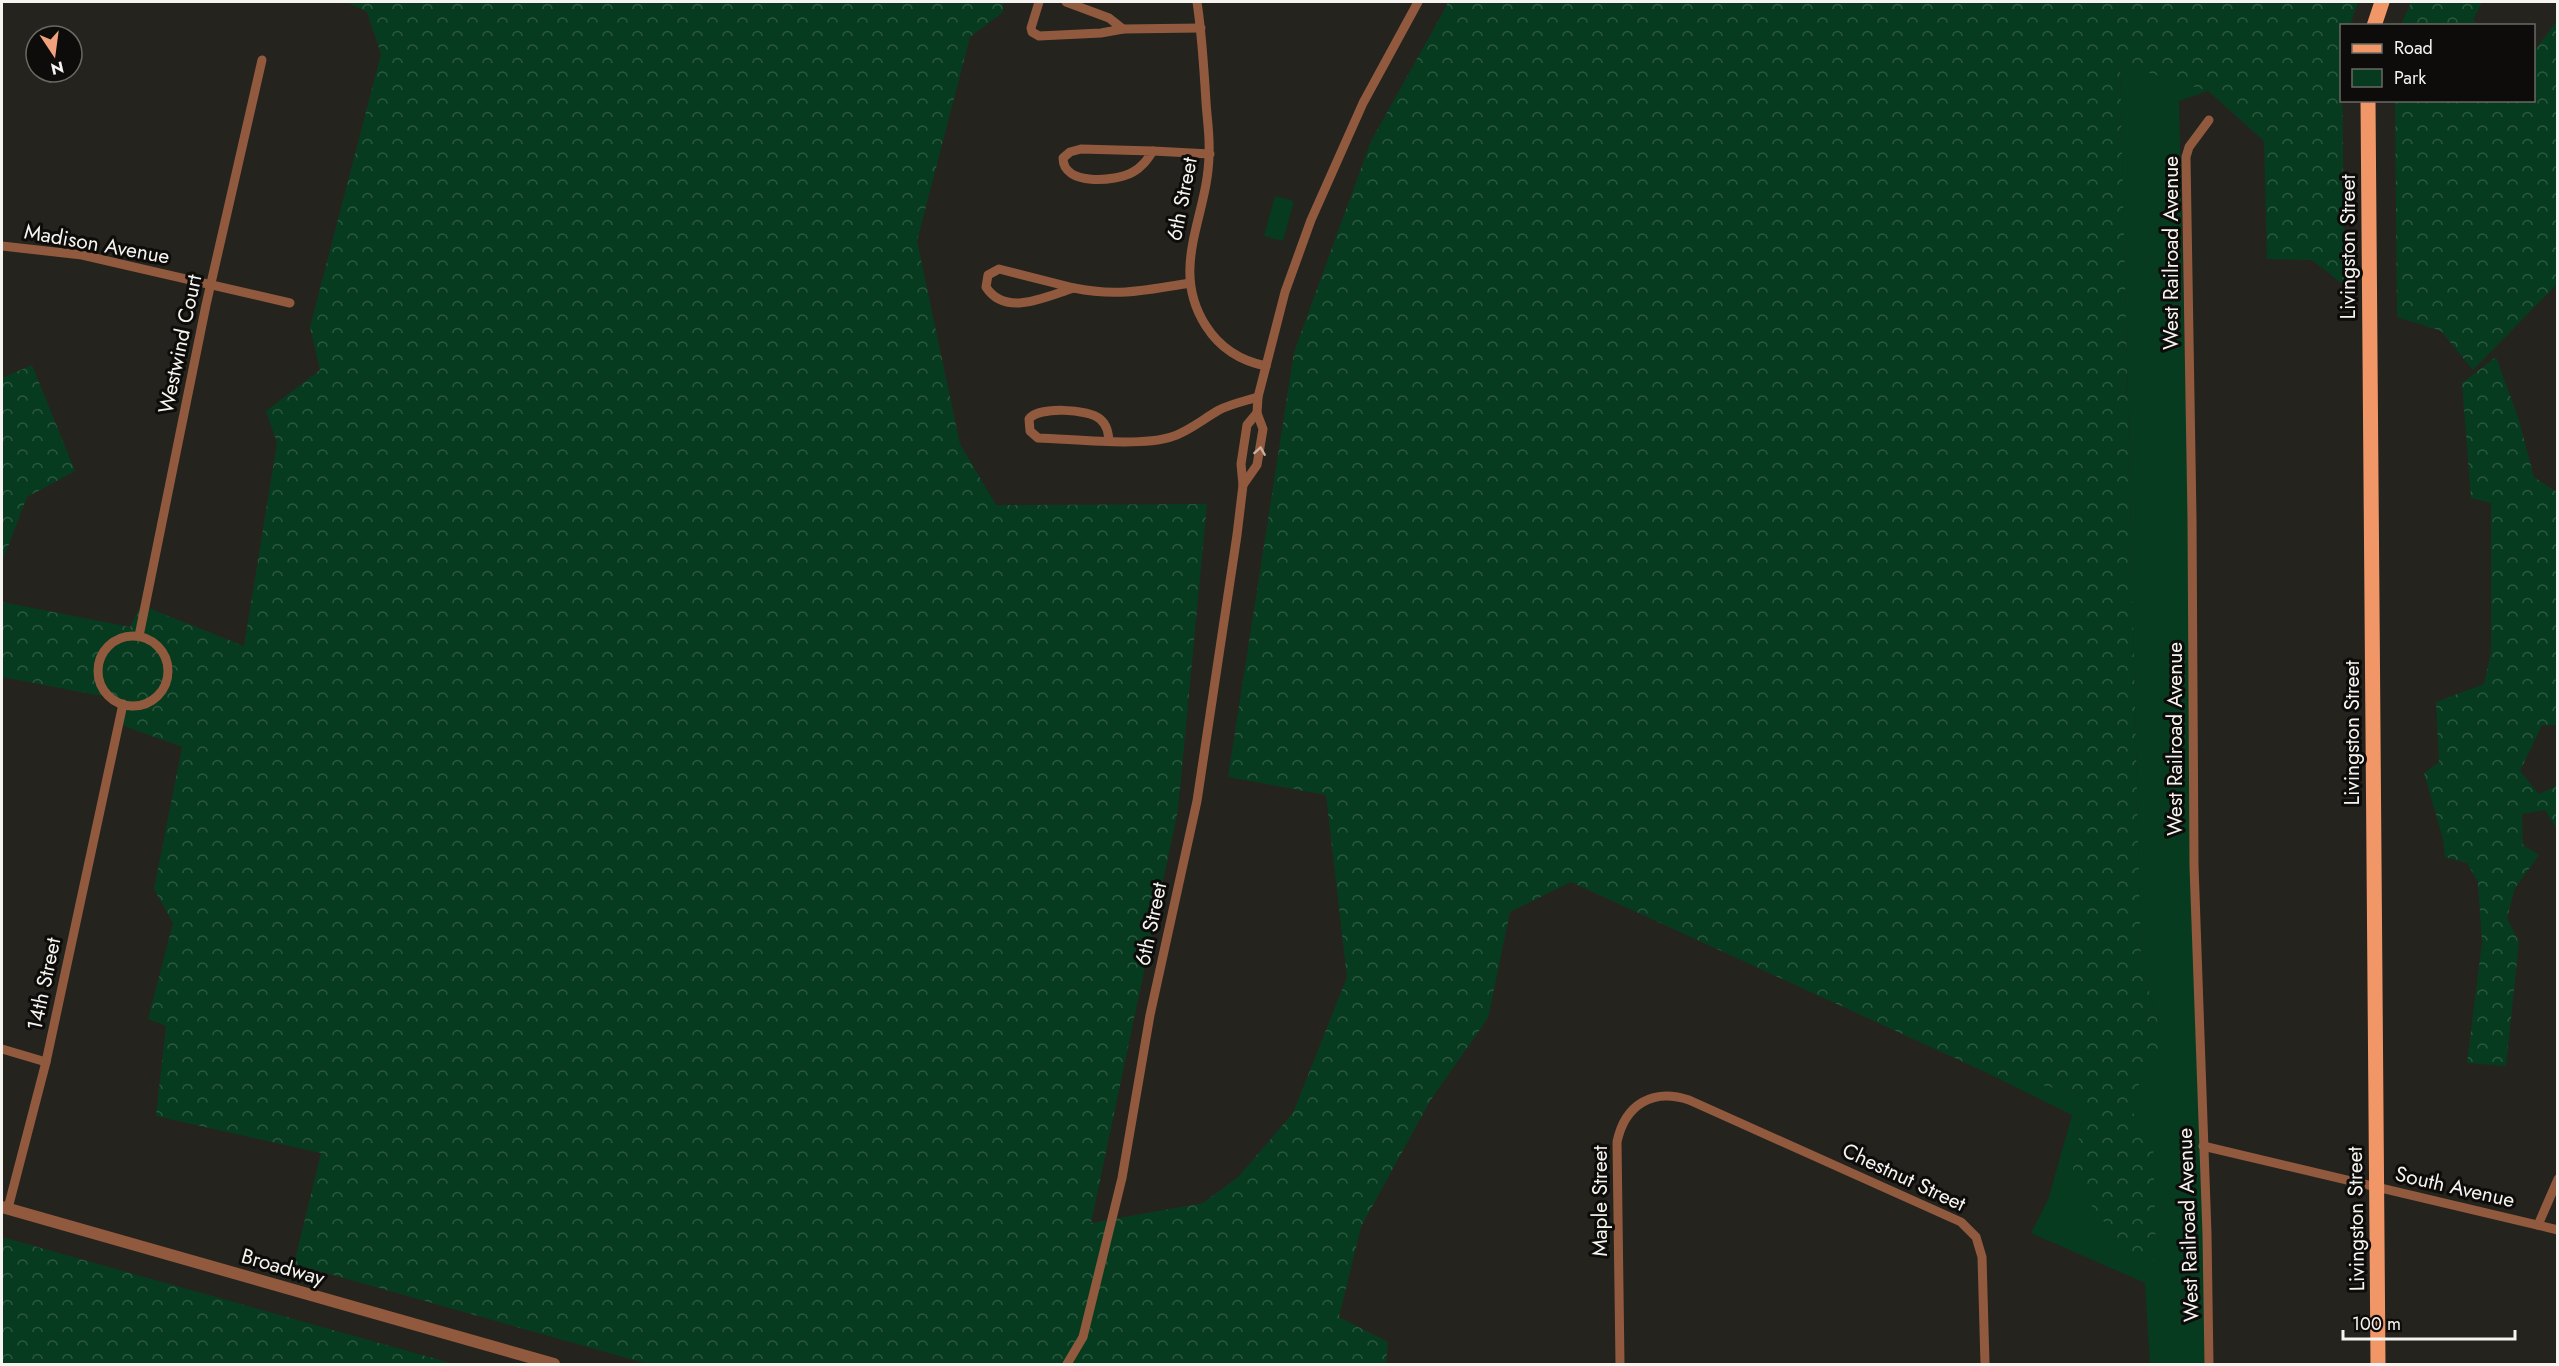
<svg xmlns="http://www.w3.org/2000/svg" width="2559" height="1366" font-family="Jost,sans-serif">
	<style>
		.green { fill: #073b1f }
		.forest { fill: url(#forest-crowns) }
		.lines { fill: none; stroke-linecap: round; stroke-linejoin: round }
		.minor { stroke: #915a3e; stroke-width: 9 }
		.tertiary { stroke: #915a3e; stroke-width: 12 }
		.primary { stroke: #f19767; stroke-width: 15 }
		.oneway { stroke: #c9afa0 }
		.labels { text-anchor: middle; stroke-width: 6; stroke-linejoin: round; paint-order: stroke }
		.street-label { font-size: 21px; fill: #f6f4f0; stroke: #0d0c0a }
	</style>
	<defs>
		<pattern id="forest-crowns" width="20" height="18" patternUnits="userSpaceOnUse" patternTransform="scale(1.5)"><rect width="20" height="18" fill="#073b1f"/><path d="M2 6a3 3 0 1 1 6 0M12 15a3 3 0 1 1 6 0" fill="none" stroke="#2c5840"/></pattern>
	</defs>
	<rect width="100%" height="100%" fill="#25231d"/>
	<g class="green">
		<polygon points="2120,63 2208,91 2179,101 2208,1364 2150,1364 2145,1283 2031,1233 2048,1200 2072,1115 1983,1071 2087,1096 2071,1179 2153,1142 2127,1104 2164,1044 2141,962"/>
		<polygon points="1275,196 1294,201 1283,241 1264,236"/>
	</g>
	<g class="forest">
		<polygon points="346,2 1003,2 1003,12 970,37 917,241 960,444 996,505 1207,504 1178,810 1091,1223 1203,1203 1238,1177 1293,1113 1347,977 1326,795 1228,777 1294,352 1371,141 1447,5 1446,2 2358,2 2350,25 2342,26 2344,285 2312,260 2267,259 2264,141 2208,91 2120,64 2141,962 2164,1044 2127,1104 2153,1142 2156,1260 2128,1253 2071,1179 2087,1096 1983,1071 1571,882 1510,912 1488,1018 1430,1101 1361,1227 1339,1317 1388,1342 1386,1364 648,1364 294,1264 321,1153 156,1116 166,1026 148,1019 173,923 154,889 182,747 116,723 118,699 2,677 2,602 130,627 141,605 244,646 277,443 266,411 320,370 310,327 381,54 367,12"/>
		<polygon points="2411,2 2482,2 2473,20 2479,25 2401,25"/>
		<polygon points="2557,21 2557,284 2473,370 2441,331 2397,317 2395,101 2534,100 2534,47 2537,47"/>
		<polygon points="2496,357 2518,417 2534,477 2558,493 2557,725 2542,725 2520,771 2539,794 2557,786 2557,829 2545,810 2522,814 2523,845 2539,855 2515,888 2507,918 2519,942 2506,1066 2467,1063 2482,943 2478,882 2467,863 2445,857 2443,839 2424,773 2439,762 2436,702 2484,684 2491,652 2491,503 2471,498 2462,383"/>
		<polygon points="32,365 75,471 27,497 2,562 2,378"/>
		<polygon points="2,1237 454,1364 2,1364"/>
	</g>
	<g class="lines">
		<g class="minor">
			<polyline points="1039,2 1031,28 1032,32 1039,36 1101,33 1123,29 1109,18 1066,2"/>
			<path d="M1197 2C1202 35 1204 69 1206 102 1207 119 1210 136 1209 153 1209 215 1168 267 1206 326 1220 348 1241 361 1266 366"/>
			<polyline points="1123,29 1201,28"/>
			<path d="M1081 149 1153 151C1147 160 1142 167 1133 172 1115 182 1063 186 1063 158L1070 152Z"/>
			<polyline points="1153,151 1210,154"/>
			<polyline points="2,246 82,255 290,303"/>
			<path d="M999 269 1074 288C1047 296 1006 318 986 287L988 275Z"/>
			<path d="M1074 288C1117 297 1147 290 1190 283"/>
			<path d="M1109 440C1108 432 1107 425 1100 419 1088 409 1039 406 1029 419L1030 431 1038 438C1073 439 1140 447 1171 437 1188 432 1203 419 1219 410 1231 404 1245 401 1258 397"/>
			<polyline points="1243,485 1257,465 1263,429 1257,413 1258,397 1285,292 1311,220 1363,103 1418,2"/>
			<polyline points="139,636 206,305 262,60"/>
			<circle cx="133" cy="671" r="35"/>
			<polyline points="2,1049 46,1062"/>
			<polyline points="2203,1146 2558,1230"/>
			<polyline points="8,1208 46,1062 123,704"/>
			<polyline points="2538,1225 2558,1179"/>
			<polyline points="1067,1364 1083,1337 1122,1178 1150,1015 1197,801 1237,535 1243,485 1241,464 1247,425 1257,413"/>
			<path d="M1620 1364 1617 1142C1625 1104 1653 1088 1689 1100L1961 1222 1976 1237 1982 1257 1985 1364"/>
			<polyline points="2209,1364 2207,1234 2194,866 2192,518 2186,157 2189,147 2209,120"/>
		</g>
		<polyline class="tertiary" points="2,1207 554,1364"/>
		<g class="primary">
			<polyline points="2374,26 2382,2"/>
			<polyline points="2368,100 2378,1364"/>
		</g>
	</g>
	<defs><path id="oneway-chevron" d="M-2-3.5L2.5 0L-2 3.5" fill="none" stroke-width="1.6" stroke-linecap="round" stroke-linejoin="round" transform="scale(1.5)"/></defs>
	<use class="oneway" href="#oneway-chevron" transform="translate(1260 451) rotate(-81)"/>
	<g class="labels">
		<g class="street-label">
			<text transform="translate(1182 199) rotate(-79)" y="7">6th Street</text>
			<text transform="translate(97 244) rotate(10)" y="7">Madison Avenue</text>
			<text transform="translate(2348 247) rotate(-90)" y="7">Livingston Street</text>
			<text transform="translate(2171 253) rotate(-90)" y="7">West Railroad Avenue</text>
			<text transform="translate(180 344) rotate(-78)" y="7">Westwind Court</text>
			<text transform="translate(2352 733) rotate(-90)" y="7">Livingston Street</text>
			<text transform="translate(2175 739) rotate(-90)" y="7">West Railroad Avenue</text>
			<text transform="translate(1151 924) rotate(-78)" y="7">6th Street</text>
			<text transform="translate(44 984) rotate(-78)" y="7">14th Street</text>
			<text transform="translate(1904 1177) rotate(25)" y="7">Chestnut Street</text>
			<text transform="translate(2455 1187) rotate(13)" y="7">South Avenue</text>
			<text transform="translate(1600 1201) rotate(-90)" y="7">Maple Street</text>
			<text transform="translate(2356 1219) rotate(-91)" y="7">Livingston Street</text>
			<text transform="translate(2188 1225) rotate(-92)" y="7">West Railroad Avenue</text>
			<text transform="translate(283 1267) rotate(16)" y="7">Broadway</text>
		</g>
	</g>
	<rect width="2559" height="1366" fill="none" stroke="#f6f4f0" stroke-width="6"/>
	<rect x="2340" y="24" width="195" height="78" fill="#0d0c0a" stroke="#6a6966" stroke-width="1.5"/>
	<rect x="2352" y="44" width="30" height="9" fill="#f19767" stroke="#6a6966" stroke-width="1.5"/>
	<text x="2394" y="54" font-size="18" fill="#f6f4f0">Road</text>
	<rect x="2352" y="69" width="30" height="18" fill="#073b1f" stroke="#6a6966" stroke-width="1.5"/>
	<text x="2394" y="84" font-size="18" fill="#f6f4f0">Park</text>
	<g transform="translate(54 54) rotate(167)"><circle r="28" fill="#0d0c0a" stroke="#6a6966" stroke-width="1.5"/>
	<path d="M0-4.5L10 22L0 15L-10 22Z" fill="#f1a17c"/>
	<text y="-9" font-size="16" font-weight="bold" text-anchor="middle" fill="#f6f4f0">N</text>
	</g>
	<path d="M2343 1330v9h172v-9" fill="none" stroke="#f6f4f0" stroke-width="3"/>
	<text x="2352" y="1330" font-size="18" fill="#f6f4f0" stroke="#0d0c0a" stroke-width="4.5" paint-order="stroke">100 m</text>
</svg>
